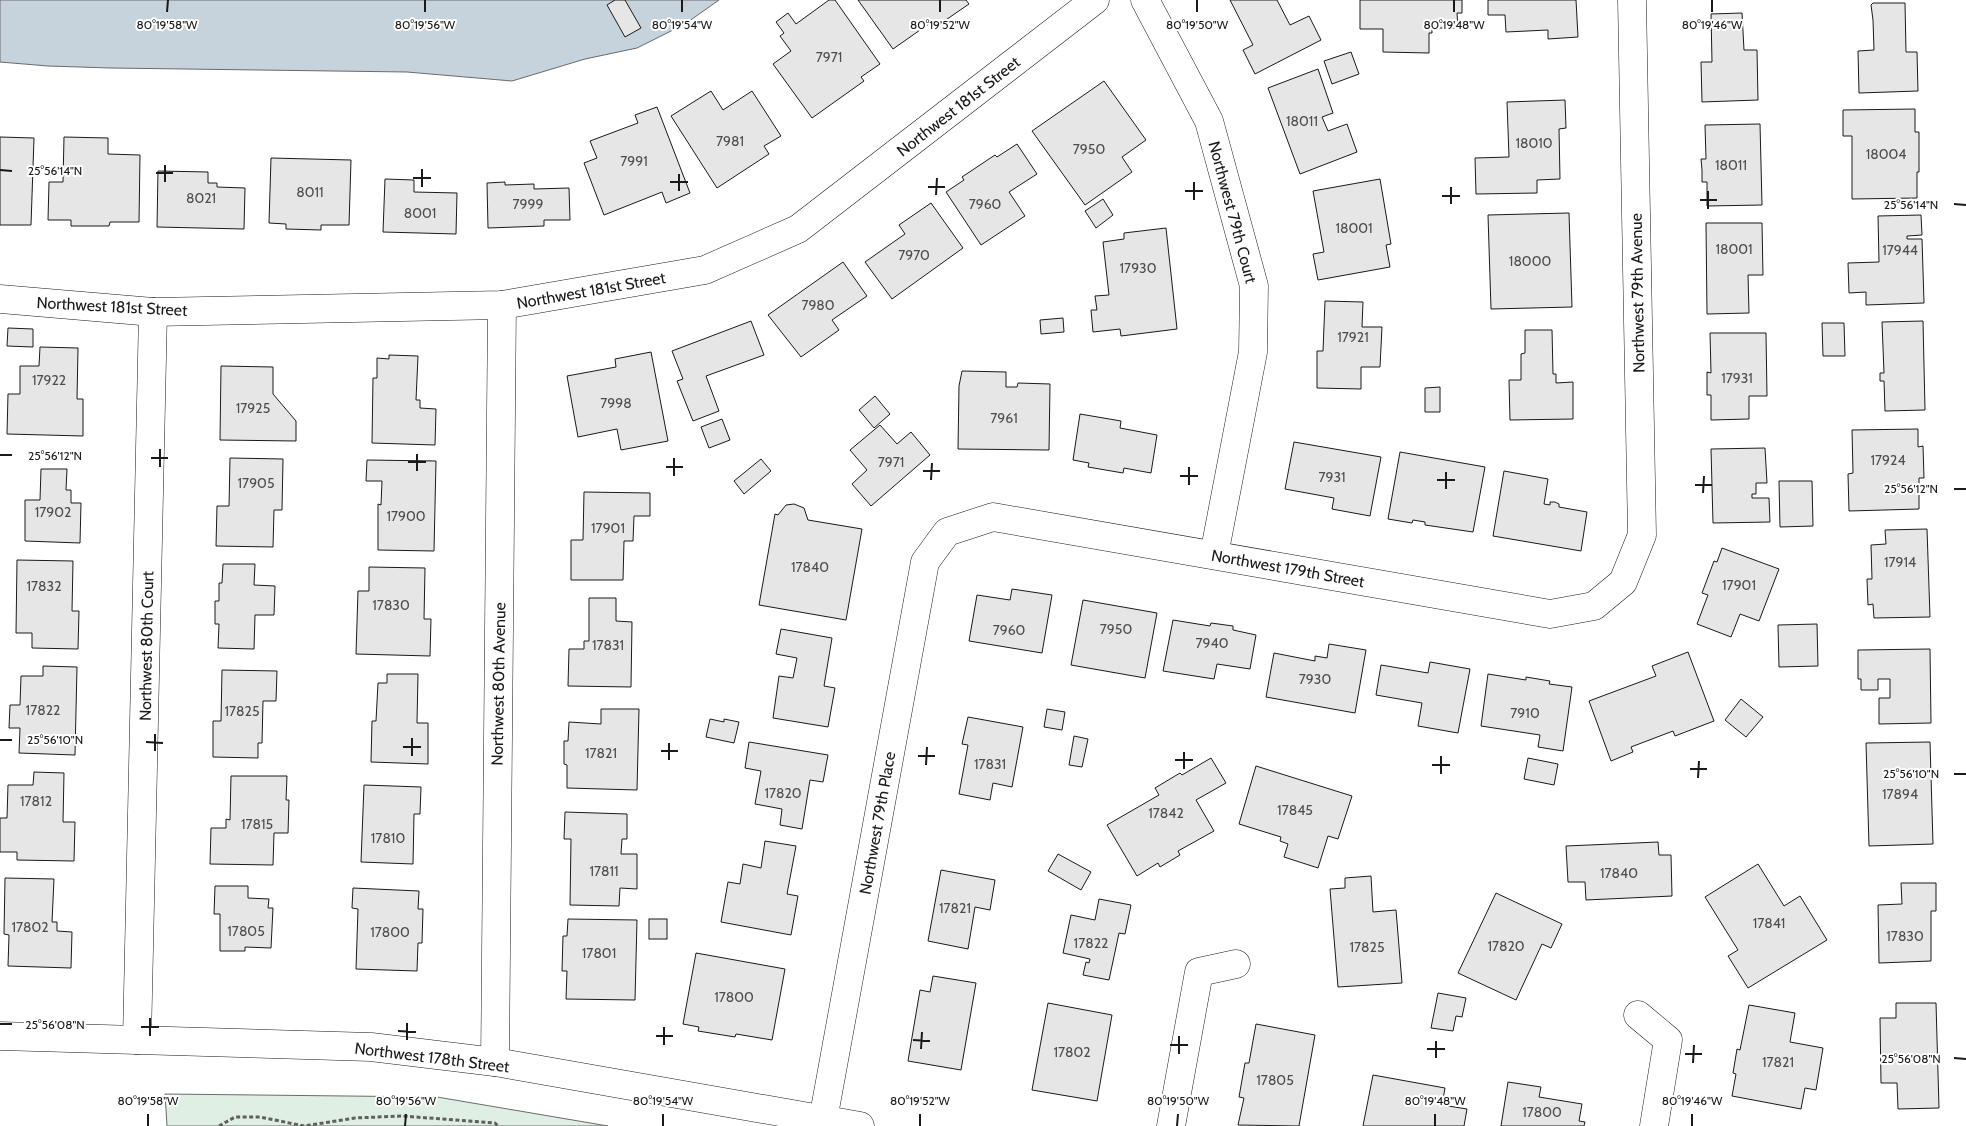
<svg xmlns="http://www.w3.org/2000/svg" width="1966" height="1126" font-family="Cabin,sans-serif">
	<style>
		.green { fill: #e0efe3; stroke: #6a6a6a }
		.water { fill: #c6d2dc; stroke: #6a6a6a }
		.building { fill: #e6e6e6; stroke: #1a1a1a }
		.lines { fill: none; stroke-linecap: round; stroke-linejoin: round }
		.minor-casing { stroke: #1a1a1a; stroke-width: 29 }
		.path { stroke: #5f5f5f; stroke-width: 3; stroke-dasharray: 4 2.5; stroke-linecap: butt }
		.minor { stroke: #fff; stroke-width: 28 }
		.ticks { fill: none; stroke: #1a1a1a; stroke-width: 2 }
		.labels { text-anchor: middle; stroke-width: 4; stroke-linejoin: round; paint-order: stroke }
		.number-label { font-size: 14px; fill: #4d4d4d }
		.street-label { font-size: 16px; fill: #1a1a1a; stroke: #fff }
		.ticks-label { font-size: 12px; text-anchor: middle; fill: #1a1a1a; stroke: #fff; stroke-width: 4; stroke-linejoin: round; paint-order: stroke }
	</style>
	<rect width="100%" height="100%" fill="#fff"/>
	<polygon class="green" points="165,1094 437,1097 608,1126 167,1126"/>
	<polygon class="water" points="0,0 719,0 685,24 637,48 585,59 512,81 407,72 110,68 48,66 0,62"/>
	<g class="building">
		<polygon points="615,0 625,0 641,28 625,37 607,5"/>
		<polygon points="829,0 835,0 880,64 861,77 864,81 812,118 773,64 791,51 780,36 784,33 776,22 788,13 796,24"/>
		<polygon points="858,0 966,0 969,4 937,26 933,21 893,49"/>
		<polygon points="1230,0 1277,0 1290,25 1309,16 1321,40 1255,74 1243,50 1253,45"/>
		<polygon points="1360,0 1462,0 1462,13 1457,13 1458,28 1432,28 1432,33 1429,33 1429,53 1383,52 1383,29 1360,29"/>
		<polygon points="1488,0 1576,0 1578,37 1548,39 1548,30 1506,32 1505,15 1488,15"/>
		<polygon points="1873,3 1905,3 1906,52 1917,52 1918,91 1859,93 1858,51 1874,50 1873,20 1871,5"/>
		<polygon points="1742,13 1744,50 1757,50 1758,100 1702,102 1701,62 1712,62 1711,14"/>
		<polygon points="1351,52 1359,74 1332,84 1324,61"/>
		<polygon points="1318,69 1333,113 1322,117 1328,131 1347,124 1357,152 1300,174 1268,88"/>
		<polygon points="1104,81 1146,140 1122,157 1132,172 1085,205 1032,131"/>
		<polygon points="711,91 723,110 752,91 781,136 764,146 769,154 717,188 671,116"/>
		<polygon points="1565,100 1566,128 1559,129 1560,179 1537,180 1537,193 1476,194 1475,158 1509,157 1507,102"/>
		<polygon points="657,107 690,193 666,203 662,192 604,215 584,163 597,158 590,141 638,123 635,115"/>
		<polygon points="1915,109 1915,132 1919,132 1919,172 1917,172 1917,198 1852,199 1852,136 1843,136 1843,110"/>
		<polygon points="1760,124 1762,205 1707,206 1707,182 1702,182 1702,170 1701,159 1706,159 1705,125"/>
		<polygon points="0,137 34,138 31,225 0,225"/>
		<polygon points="64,137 108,138 108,154 140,155 139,222 110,222 109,226 71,226 71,220 48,220 49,182 63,182"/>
		<polygon points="1017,144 1037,174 1009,192 1025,216 981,245 946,192 964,180 962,177 995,155 997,157"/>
		<polygon points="271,158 351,160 349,225 321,225 321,230 286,229 286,224 269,223"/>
		<polygon points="158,171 208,172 208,183 217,183 217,187 245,188 244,229 157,227"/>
		<polygon points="385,179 414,180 414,192 457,193 456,234 383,232"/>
		<polygon points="1380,179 1391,244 1386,245 1390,267 1318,280 1313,254 1324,252 1313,191"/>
		<polygon points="505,182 505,185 534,184 534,189 569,188 570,220 544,220 544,226 488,228 487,183"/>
		<polygon points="1103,199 1113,215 1096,228 1085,211"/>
		<polygon points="931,203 963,248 892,299 865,262 905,234 899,225"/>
		<polygon points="1569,213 1572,307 1491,309 1488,215"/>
		<polygon points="1921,215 1922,235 1907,236 1907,239 1922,239 1924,303 1866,305 1866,292 1849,293 1848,263 1879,262 1878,216"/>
		<polygon points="1706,223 1762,223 1763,275 1748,275 1749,313 1707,314"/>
		<polygon points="1166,228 1177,329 1121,336 1120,329 1093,332 1091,310 1097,310 1095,296 1109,295 1103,242 1124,239 1124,233"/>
		<polygon points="843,262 867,296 832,320 839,330 801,357 768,315"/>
		<polygon points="1325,301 1363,302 1362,327 1382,327 1380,367 1361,367 1361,389 1317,388 1317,351 1323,351"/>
		<polygon points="1063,318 1064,332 1041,334 1040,320"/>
		<polygon points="751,321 764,355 706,376 719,411 693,421 677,381 683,379 672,351"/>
		<polygon points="1923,321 1925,410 1885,411 1884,381 1880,381 1880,373 1884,373 1882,322"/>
		<polygon points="1822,323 1844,323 1845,356 1823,356"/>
		<polygon points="8,328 33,329 33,347 7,346"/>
		<polygon points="1525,330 1552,330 1553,374 1556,374 1556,383 1573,382 1573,419 1510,420 1509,380 1521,380 1521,354 1525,353"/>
		<polygon points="1710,333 1766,333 1767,396 1749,396 1749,419 1711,420 1711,395 1707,395 1707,372 1711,373"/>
		<polygon points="40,347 78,348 77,399 83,399 83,436 7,434 8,394 20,394 20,366 39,366"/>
		<polygon points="651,352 668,441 621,450 617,429 578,437 567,376 616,367 615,359"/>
		<polygon points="389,355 418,356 416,400 420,400 420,408 436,409 435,445 372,443 373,378 377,378 377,358 389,359"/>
		<polygon points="221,366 273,367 273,394 296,421 296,441 220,440"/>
		<polygon points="962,371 1006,372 1006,387 1017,387 1018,383 1050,384 1049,450 958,449 959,386"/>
		<polygon points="1440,387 1440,412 1425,412 1425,388"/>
		<polygon points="875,396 890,414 874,428 859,410"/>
		<polygon points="1080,414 1121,421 1120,428 1157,435 1151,473 1124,468 1123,473 1088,467 1089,463 1073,460"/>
		<polygon points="722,419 730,440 709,448 701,427"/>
		<polygon points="880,425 897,444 911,432 930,455 871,506 852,484 867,470 850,450"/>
		<polygon points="1918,429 1918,447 1923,446 1924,478 1919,478 1919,509 1849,511 1848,474 1853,473 1852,430"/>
		<polygon points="1294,442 1381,457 1370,516 1332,509 1334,498 1285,489"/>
		<polygon points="1765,448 1767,483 1756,483 1756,494 1752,494 1752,498 1769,498 1770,522 1713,523 1711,449"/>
		<polygon points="1400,452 1485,467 1473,532 1425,525 1425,522 1413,520 1412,523 1388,519"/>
		<polygon points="230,458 283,459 282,510 274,510 273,547 216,546 217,506 229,506"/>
		<polygon points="761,459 771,471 744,494 734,481"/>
		<polygon points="367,460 436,461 434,551 378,550 378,504 381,505 382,481 366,481"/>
		<polygon points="41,469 67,469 66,490 71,490 71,503 81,503 80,543 25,541 25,500 40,500"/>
		<polygon points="1504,471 1548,479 1544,504 1550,505 1550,502 1555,502 1559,504 1559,507 1587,512 1581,551 1493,536"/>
		<polygon points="1779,481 1812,481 1813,526 1780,527"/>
		<polygon points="584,492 650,493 650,516 634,516 633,541 624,541 623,580 571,580 571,540 583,540"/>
		<polygon points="794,504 804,508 808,520 862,529 846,620 759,605 775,514 778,515 786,505"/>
		<polygon points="1927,529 1930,617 1874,618 1873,604 1868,605 1867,579 1872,579 1871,545 1886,544 1885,530"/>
		<polygon points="1722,548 1779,569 1759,621 1740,614 1731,637 1697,624 1708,595 1702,593 1714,561 1717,562"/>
		<polygon points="17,560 73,561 72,611 79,611 78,649 32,648 32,633 16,633"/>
		<polygon points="223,564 255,564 254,585 275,586 274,615 255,615 254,649 218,648 219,624 215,624 215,601 219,601 219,583 222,583"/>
		<polygon points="369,567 425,568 424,619 431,619 430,656 356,654 358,591 369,591"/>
		<polygon points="1012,589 1052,595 1042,653 969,641 977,595 1010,600"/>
		<polygon points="589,598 616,598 616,621 632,622 631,687 568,686 569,649 584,649 584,641 589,641"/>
		<polygon points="1083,600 1157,613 1145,678 1071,665"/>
		<polygon points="1173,620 1210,626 1211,623 1233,626 1233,630 1256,635 1250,669 1217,664 1214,679 1163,671"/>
		<polygon points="1817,624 1818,666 1779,667 1778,625"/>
		<polygon points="781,629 832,638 824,686 835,688 828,727 773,718 779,676 793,678 797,658 776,654"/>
		<polygon points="1329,644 1366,650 1355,713 1266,697 1274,653 1315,661 1315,656 1327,658"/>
		<polygon points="1930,649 1931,723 1879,724 1879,698 1890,698 1890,679 1878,679 1878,690 1861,690 1861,679 1858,679 1858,650"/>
		<polygon points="1688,652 1714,721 1675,736 1673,731 1631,747 1633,752 1611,761 1589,701 1656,676 1652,666"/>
		<polygon points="1430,662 1470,669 1458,733 1418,726 1422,703 1376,695 1381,665 1428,673"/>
		<polygon points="43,666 77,667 75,755 19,753 20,728 9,728 10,705 20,705 21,676 43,676"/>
		<polygon points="222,670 277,671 276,701 263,701 262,743 258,743 258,758 213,757 213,721 221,721"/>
		<polygon points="387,674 418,674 417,723 428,723 428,764 371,762 372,721 376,721 378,683 387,683"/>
		<polygon points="1488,674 1526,680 1526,677 1550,681 1549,684 1572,687 1563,751 1538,747 1540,735 1481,726"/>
		<polygon points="1741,699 1763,717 1746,737 1725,720"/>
		<polygon points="601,709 639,709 637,790 567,788 567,765 564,764 564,741 568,741 569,722 601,724"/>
		<polygon points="1047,709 1065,712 1062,730 1044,727"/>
		<polygon points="968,717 1023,727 1012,787 993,783 990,800 959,794 968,745 962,744"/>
		<polygon points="710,719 724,722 724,719 739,722 734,743 706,737"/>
		<polygon points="1074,736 1088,739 1082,767 1069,765"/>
		<polygon points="749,742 828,755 823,782 810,780 802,829 780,825 782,809 755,804 761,771 745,768"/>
		<polygon points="1930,742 1933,844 1869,846 1866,743"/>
		<polygon points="1211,758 1226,783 1196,800 1214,831 1178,851 1180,855 1160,867 1158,863 1137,876 1107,825 1159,795 1155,788 1180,773 1182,775"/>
		<polygon points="1528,758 1558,764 1554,785 1524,779"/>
		<polygon points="1256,766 1352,796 1338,839 1328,836 1318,868 1284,857 1288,844 1280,841 1281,837 1239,824"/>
		<polygon points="34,772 64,773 63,822 75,822 74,861 17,860 17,852 0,852 0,818 7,818 8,785 33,785"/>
		<polygon points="231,776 287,776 286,800 289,800 288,833 274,833 273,865 210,864 211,828 226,828 226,819 230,820"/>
		<polygon points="364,785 421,787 420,814 414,814 413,864 361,862"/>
		<polygon points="565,812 627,814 627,839 622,839 621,854 637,854 637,889 620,888 619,906 570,905 571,839 564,839"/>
		<polygon points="765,841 796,846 787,894 798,896 791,935 721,922 728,882 740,884 743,864 761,868"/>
		<polygon points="1658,842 1659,855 1671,855 1672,896 1586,900 1585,882 1568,882 1566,846"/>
		<polygon points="1058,854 1091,872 1081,890 1048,871"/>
		<polygon points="1758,864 1784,906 1800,896 1827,940 1748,988 1728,956 1738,950 1705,897"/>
		<polygon points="941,870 995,880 990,910 975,907 968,949 928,941"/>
		<polygon points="1371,876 1373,912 1396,910 1402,983 1338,987 1330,889 1345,888 1345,878"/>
		<polygon points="5,878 54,879 52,922 57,922 57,931 72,932 71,968 8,966 9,935 4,934"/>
		<polygon points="1901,883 1936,883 1936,911 1931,911 1931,961 1879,963 1878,905 1902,904"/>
		<polygon points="215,886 248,886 248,898 269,899 268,908 273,908 271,948 245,947 245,951 220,951 220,914 214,914"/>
		<polygon points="353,888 419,891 418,909 423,909 422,943 418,943 417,971 356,969 358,909 352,908"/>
		<polygon points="1496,893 1562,924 1551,948 1542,944 1516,1000 1458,973"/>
		<polygon points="1099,899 1131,905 1125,934 1119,933 1109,980 1083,975 1086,962 1089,963 1090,959 1063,953 1071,915 1095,920"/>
		<polygon points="568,919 637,920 635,1000 566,999 567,971 562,971 563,936 567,936"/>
		<rect x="649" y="919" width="18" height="20"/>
		<polygon points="696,953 785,969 772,1040 736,1034 735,1037 698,1031 699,1027 683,1024"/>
		<polygon points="933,976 976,983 961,1070 908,1061 920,990 930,992"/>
		<polygon points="1438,993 1466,998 1462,1017 1456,1016 1453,1031 1431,1028"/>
		<polygon points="1048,1003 1112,1015 1097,1101 1032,1090"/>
		<polygon points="1896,1003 1936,1003 1939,1108 1898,1109 1897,1083 1881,1083 1880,1018 1896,1018"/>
		<polygon points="1749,1005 1795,1013 1790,1042 1823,1048 1816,1090 1805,1088 1801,1109 1732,1096 1736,1074 1733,1073 1737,1049 1740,1050"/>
		<polygon points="1256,1024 1315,1035 1299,1126 1238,1125 1244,1098 1239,1097 1245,1063 1249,1063"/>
		<polygon points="1373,1075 1445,1088 1442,1105 1467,1109 1464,1126 1363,1126"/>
		<polygon points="1508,1082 1541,1087 1539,1097 1582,1104 1579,1121 1585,1122 1584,1126 1501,1126"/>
	</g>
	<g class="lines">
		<g class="minor-casing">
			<g id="minor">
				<polyline points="1145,0 1209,121 1254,286 1253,352 1214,555"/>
				<polyline points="0,299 153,312 502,305 705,270 798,229 1095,0"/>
				<polyline points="1638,1015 1668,1040 1654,1126"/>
				<polyline points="0,1036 371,1047 495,1062 860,1126"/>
				<polyline points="137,1040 153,312"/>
				<polyline points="495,1062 502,305"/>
				<polyline points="823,1120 925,562 947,532 993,517 1550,614 1594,606 1623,582 1642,535 1632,0"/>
				<polyline points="1171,1126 1199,972 1236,964"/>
			</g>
		</g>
		<polyline class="path" points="219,1126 235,1117 260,1117 304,1126 355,1118 402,1116 495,1123 498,1126"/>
		<use href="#minor" class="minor"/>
	</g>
	<path class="ticks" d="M167 12 168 0M425 12V0M682 12V0M940 12V0M1197 12V0M1454 12V0M1712 12V0M0 170 12 171M156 173H173M413 178H431M165 182V165M670 182H688M422 187V169M928 187H945M679 191V174M1185 191H1203M936 195 937 178M1442 196H1460M1194 200V182M1700 200H1717M1451 204V187M1954 204 1966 205M1708 209V191M0 455H12M151 458H168M408 462H426M160 467V449M666 467H683M417 471V454M923 471H940M674 476V458M1180 476H1198M931 480 932 463M1437 480H1455M1189 485V467M1695 485H1712M1446 489V472M1954 489H1966M1703 493 1704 476M0 740H12M146 742 163 743M403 747H421M155 751V734M661 751H678M412 756V738M918 756H935M669 760V743M1175 760H1193M926 765 927 747M1432 765H1450M1184 769V752M1690 769H1707M1441 774V756M1954 774H1966M1698 778 1699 761M0 1024H12M141 1027H159M398 1031 416 1032M150 1036V1018M656 1036H673M407 1040V1023M913 1040 930 1041M664 1045V1027M1170 1045H1188M921 1049 922 1032M1427 1049H1445M1179 1054V1036M1685 1054H1702M1436 1058V1041M1954 1058 1966 1059M1693 1063 1694 1045M148 1126V1114M405 1126 406 1114M663 1126V1114M920 1126V1114M1177 1126 1178 1114M1435 1126V1114M1692 1126V1114"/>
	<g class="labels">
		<g class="number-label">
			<text x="829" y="62">7971</text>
			<text x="1302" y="126">18011</text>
			<text x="730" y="146">7981</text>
			<text x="1534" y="148">18010</text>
			<text x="1089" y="154">7950</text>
			<text x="1886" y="159">18004</text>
			<text x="634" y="166">7991</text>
			<text x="1731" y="170">18011</text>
			<text x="310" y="197">8011</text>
			<text x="201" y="203">8021</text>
			<text x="528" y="209">7999</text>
			<text x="985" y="209">7960</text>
			<text x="420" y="218">8001</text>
			<text x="1354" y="233">18001</text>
			<text x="1734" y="254">18001</text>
			<text x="1900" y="255">17944</text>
			<text x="914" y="260">7970</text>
			<text x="1530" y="266">18000</text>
			<text x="1138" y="273">17930</text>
			<text x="818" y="310">7980</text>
			<text x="1353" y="342">17921</text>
			<text x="1737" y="383">17931</text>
			<text x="49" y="385">17922</text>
			<text x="616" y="408">7998</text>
			<text x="253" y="413">17925</text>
			<text x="1004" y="423">7961</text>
			<text x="1888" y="465">17924</text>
			<text x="891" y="467">7971</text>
			<text x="1332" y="482">7931</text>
			<text x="256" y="488">17905</text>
			<text x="53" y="517">17902</text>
			<text x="406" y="521">17900</text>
			<text x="608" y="533">17901</text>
			<text x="1900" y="567">17914</text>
			<text x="810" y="572">17840</text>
			<text x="1739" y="590">17901</text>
			<text x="44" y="591">17832</text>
			<text x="391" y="610">17830</text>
			<text x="1116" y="634">7950</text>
			<text x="1009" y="635">7960</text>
			<text x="1212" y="648">7940</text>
			<text x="608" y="650">17831</text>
			<text x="1315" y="684">7930</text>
			<text x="43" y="715">17822</text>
			<text x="242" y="716">17825</text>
			<text x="1525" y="718">7910</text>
			<text x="601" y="758">17821</text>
			<text x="990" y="769">17831</text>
			<text x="783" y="798">17820</text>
			<text x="1900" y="799">17894</text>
			<text x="36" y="806">17812</text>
			<text x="1295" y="815">17845</text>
			<text x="1166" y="818">17842</text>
			<text x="257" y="829">17815</text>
			<text x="388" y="843">17810</text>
			<text x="604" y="876">17811</text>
			<text x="1619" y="878">17840</text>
			<text x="955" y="913">17821</text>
			<text x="1769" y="928">17841</text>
			<text x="30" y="932">17802</text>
			<text x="246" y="936">17805</text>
			<text x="390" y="937">17800</text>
			<text x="1905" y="941">17830</text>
			<text x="1091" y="948">17822</text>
			<text x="1506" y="951">17820</text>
			<text x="1367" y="952">17825</text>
			<text x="599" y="958">17801</text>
			<text x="734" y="1002">17800</text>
			<text x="1072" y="1057">17802</text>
			<text x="1778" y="1067">17821</text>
			<text x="1275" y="1085">17805</text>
			<text x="1542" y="1117">17800</text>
		</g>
		<g class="street-label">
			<text transform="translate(958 106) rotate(-38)" y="6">Northwest 181st Street</text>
			<text transform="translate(1233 212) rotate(75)" y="6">Northwest 79th Court</text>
			<text transform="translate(591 290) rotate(-10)" y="6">Northwest 181st Street</text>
			<text transform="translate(1637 293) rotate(-91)" y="6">Northwest 79th Avenue</text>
			<text transform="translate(112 306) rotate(3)" y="6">Northwest 181st Street</text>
			<text transform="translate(1288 568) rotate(10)" y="6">Northwest 179th Street</text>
			<text transform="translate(146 646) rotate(-89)" y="6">Northwest 80th Court</text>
			<text transform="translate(498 684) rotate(-89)" y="6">Northwest 80th Avenue</text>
			<text transform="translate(877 823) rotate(-80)" y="6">Northwest 79th Place</text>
			<text transform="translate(432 1057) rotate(7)" y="6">Northwest 178th Street</text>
		</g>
	</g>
	<g class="ticks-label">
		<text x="167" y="29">80°19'58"W</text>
		<text x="425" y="29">80°19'56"W</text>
		<text x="682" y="29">80°19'54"W</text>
		<text x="940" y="29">80°19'52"W</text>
		<text x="1197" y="29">80°19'50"W</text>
		<text x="1454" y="29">80°19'48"W</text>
		<text x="1712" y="29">80°19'46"W</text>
		<text x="55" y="175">25°56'14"N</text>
		<text x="1911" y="209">25°56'14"N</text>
		<text x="55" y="460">25°56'12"N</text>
		<text x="1911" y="493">25°56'12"N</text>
		<text x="55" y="744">25°56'10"N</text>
		<text x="1911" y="778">25°56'10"N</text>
		<text x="55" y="1029">25°56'08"N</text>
		<text x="1911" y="1063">25°56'08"N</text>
		<text x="148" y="1105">80°19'58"W</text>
		<text x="406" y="1105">80°19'56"W</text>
		<text x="663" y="1105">80°19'54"W</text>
		<text x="920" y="1105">80°19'52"W</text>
		<text x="1178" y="1105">80°19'50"W</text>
		<text x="1435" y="1105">80°19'48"W</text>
		<text x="1692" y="1105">80°19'46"W</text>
	</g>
</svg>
